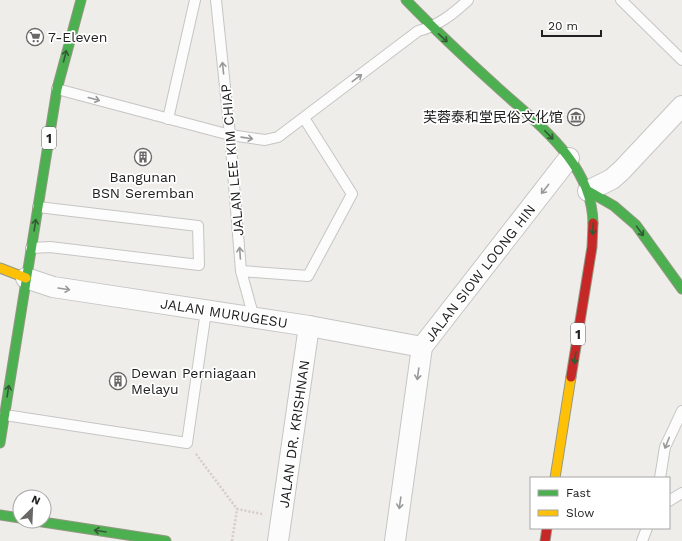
<svg xmlns="http://www.w3.org/2000/svg" width="682" height="541" font-family="'Work Sans','Noto Sans SC',sans-serif">
	<style>
		.lines { fill: none; stroke-linecap: round; stroke-linejoin: round }
		.lane-casing { stroke: #c6c5c4; stroke-width: 12 }
		.street-casing { stroke: #c6c5c4; stroke-width: 22 }
		.fast-casing { stroke: #959883; stroke-width: 11 }
		.slow-casing { stroke: #959883; stroke-width: 11 }
		.jam-casing { stroke: #959883; stroke-width: 11 }
		.path { stroke: #d7cbc9; stroke-width: 2.5; stroke-dasharray: 2 2; stroke-linecap: butt }
		.lane { stroke: #fcfcfc; stroke-width: 10 }
		.street { stroke: #fcfcfc; stroke-width: 20 }
		.fast { stroke: #4caf50; stroke-width: 9 }
		.slow { stroke: #ffc107; stroke-width: 9 }
		.jam { stroke: #c62828; stroke-width: 9 }
		.oneway { stroke: #325a34 }
		.oneway2 { stroke: #999 }
		.labels { text-anchor: middle; stroke-width: 3.5; stroke-linejoin: round; paint-order: stroke }
		.shield { fill: #fff; stroke: #646464; stroke-width: 1 }
		.shield-label { font-size: 13px; font-weight: bold; fill: #212121 }
		.poi-label { font-size: 14px; fill: #212121; stroke: #fff; text-anchor: start }
		.street-label { font-size: 14px; fill: #212121; stroke: #fff }
	</style>
	<rect width="100%" height="100%" fill="#eeedea"/>
	<g class="lines">
		<g class="lane-casing">
			<g id="lane">
				<polyline points="216,0 230,135 241,271 254,318"/>
				<polyline points="621,0 682,60"/>
				<path d="M57 89 230 135 265 140 278 137 418 31C438 26 453 14 468 0"/>
				<polyline points="168,119 195,0"/>
				<polyline points="31,248 50,247 199,265 198,226 38,207"/>
				<polyline points="241,271 308,276 352,194 304,118"/>
				<polyline points="5,415 187,443 206,311"/>
				<polyline points="660,478 665,447 682,411"/>
				<polyline points="669,501 682,493"/>
				<polyline points="642,541 647,528"/>
			</g>
		</g>
		<g class="street-casing">
			<g id="street">
				<polyline points="588,191 612,179 622,170 682,106"/>
				<polyline points="26,278 53,287 309,326 422,347"/>
				<polyline points="278,541 309,326"/>
				<polyline points="395,541 422,347 569,158"/>
			</g>
		</g>
		<g class="fast-casing">
			<g id="fast">
				<path d="M406 0C435 30 465 58 496 86 536 123 592 162 593 223"/>
				<polyline points="588,191 614,206 636,225 682,289"/>
				<polyline points="0,443 57,89 81,0"/>
				<polyline points="0,515 20,518"/>
				<polyline points="36,521 166,541"/>
			</g>
		</g>
		<g class="slow-casing">
			<g id="slow">
				<polyline points="0,268 26,278"/>
				<polyline points="555,478 571,377"/>
			</g>
		</g>
		<g class="jam-casing">
			<g id="jam">
				<polyline points="571,377 592,247 593,223"/>
				<polyline points="545,541 547,528"/>
			</g>
		</g>
		<g class="path">
			<polyline points="196,454 237,509"/>
			<polyline points="232,541 237,509 262,514"/>
		</g>
		<use href="#lane" class="lane"/>
		<use href="#street" class="street"/>
		<use href="#fast" class="fast"/>
		<use href="#slow" class="slow"/>
		<use href="#jam" class="jam"/>
	</g>
	<defs><path id="oneway-shaft" d="M-6 0H5M1.5-3L5.5 0L1.5 3" fill="none" stroke-width="1.6" stroke-linecap="round" stroke-linejoin="round"/></defs>
	<g class="oneway">
		<use href="#oneway-shaft" transform="translate(443 38) rotate(43)"/>
		<use href="#oneway-shaft" transform="translate(65 56) rotate(-76)"/>
		<use href="#oneway-shaft" transform="translate(549 135) rotate(46)"/>
		<use href="#oneway-shaft" transform="translate(35 225) rotate(-81)"/>
		<use href="#oneway-shaft" transform="translate(593 229) rotate(93)"/>
		<use href="#oneway-shaft" transform="translate(640 231) rotate(54)"/>
		<use href="#oneway-shaft" transform="translate(575 358) rotate(99)"/>
		<use href="#oneway-shaft" transform="translate(8 391) rotate(-81)"/>
		<use href="#oneway-shaft" transform="translate(100 531) rotate(-171)"/>
	</g>
	<g class="oneway2">
		<use href="#oneway-shaft" transform="translate(223 68) rotate(-96)"/>
		<use href="#oneway-shaft" transform="translate(357 78) rotate(-37)"/>
		<use href="#oneway-shaft" transform="translate(94 99) rotate(15)"/>
		<use href="#oneway-shaft" transform="translate(247 138) rotate(8)"/>
		<use href="#oneway-shaft" transform="translate(545 189) rotate(128)"/>
		<use href="#oneway-shaft" transform="translate(240 253) rotate(-94)"/>
		<use href="#oneway-shaft" transform="translate(64 289) rotate(9)"/>
		<use href="#oneway-shaft" transform="translate(418 374) rotate(98)"/>
		<use href="#oneway-shaft" transform="translate(667 443) rotate(112)"/>
		<use href="#oneway-shaft" transform="translate(400 503) rotate(98)"/>
	</g>
	<defs>
		<g id="supermarket-ring" transform="scale(0.9)"><circle r="9.5" fill="#fff" stroke="#696867" stroke-width="1.5"/><path d="M-6-5.5h2.5l.6 2H6L4.5 2H-2.5L-4.4-4H-6ZM-1.5 3.2a1.3 1.3 0 1 0 .1 0ZM3 3.2a1.3 1.3 0 1 0 .1 0Z" fill="#696867"/></g>
		<g id="museum-ring" transform="scale(0.9)"><circle r="9.5" fill="#fff" stroke="#696867" stroke-width="1.5"/><path d="M0-6L6-3V-2H-6V-3ZM-5-1h2V3h-2ZM-1-1h2V3h-2ZM3-1h2V3H3ZM-6 4H6V6H-6Z" fill="#696867"/></g>
		<g id="building-ring" transform="scale(0.9)"><circle r="9.5" fill="#fff" stroke="#696867" stroke-width="1.5"/><path d="M-4-6H4V6H1V3H-1V6H-4ZM-2.5-4.3h1.7v1.8h-1.7ZM.8-4.3h1.7v1.8H.8ZM-2.5-1h1.7V.8h-1.7ZM.8-1h1.7V.8H.8Z" fill="#696867"/></g>
	</defs>
	<g fill-rule="evenodd">
		<use href="#supermarket-ring" x="35" y="37"/>
		<use href="#museum-ring" x="576" y="117"/>
		<use href="#building-ring" x="143" y="157"/>
		<use href="#building-ring" x="118" y="381"/>
	</g>
	<g class="labels">
		<g class="shield">
			<rect x="42" y="127" width="14" height="22" rx="3"/>
			<rect x="571" y="323" width="14" height="22" rx="3"/>
		</g>
		<g class="shield-label">
			<text x="49" y="143">1</text>
			<text x="578" y="339">1</text>
		</g>
		<g class="poi-label">
			<text x="48" y="42">7-Eleven</text>
			<text x="563" y="122" text-anchor="end">芙蓉泰和堂民俗文化馆</text>
			<text x="143" y="182" text-anchor="middle">Bangunan<tspan x="143" dy="16">BSN Seremban</tspan></text>
			<text x="131" y="378">Dewan Perniagaan<tspan x="131" dy="16">Melayu</tspan></text>
		</g>
		<g class="street-label">
			<text transform="translate(232 160) rotate(-95)" y="5">JALAN LEE KIM CHIAP</text>
			<text transform="translate(480 273) rotate(-52)" y="5">JALAN SIOW LOONG HIN</text>
			<text transform="translate(224 313) rotate(9)" y="5">JALAN MURUGESU</text>
			<text transform="translate(294 434) rotate(-82)" y="5">JALAN DR. KRISHNAN</text>
		</g>
	</g>
	<rect x="530" y="477" width="140" height="52" fill="#ffffff" stroke="#a6a6a6"/>
	<rect x="538" y="490" width="20" height="6" fill="#4caf50" stroke="#a6a6a6"/>
	<text x="566" y="497" font-size="12" fill="#212121">Fast</text>
	<rect x="538" y="510" width="20" height="6" fill="#ffc107" stroke="#a6a6a6"/>
	<text x="566" y="517" font-size="12" fill="#212121">Slow</text>
	<g transform="translate(32 509) rotate(24)"><circle r="19" fill="#ffffff" stroke="#a6a6a6"/>
	<path d="M0-3L7 15L0 10L-7 15Z" fill="#696867"/>
	<text y="-6" font-size="11" font-weight="bold" text-anchor="middle" fill="#212121">N</text>
	</g>
	<path d="M542 30v6h59v-6" fill="none" stroke="#212121" stroke-width="2"/>
	<text x="548" y="30" font-size="12" fill="#212121" stroke="#ffffff" stroke-width="3" paint-order="stroke">20 m</text>
</svg>
